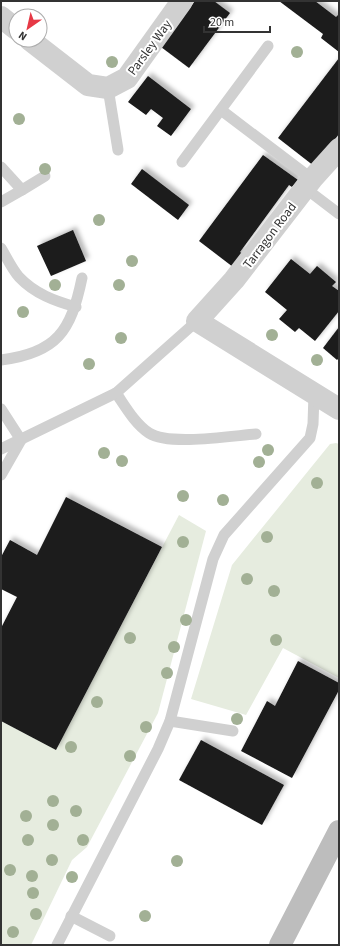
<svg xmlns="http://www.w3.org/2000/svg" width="340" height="946" font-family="'Source Sans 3',sans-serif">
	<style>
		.green { fill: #e6ecdf }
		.building { fill: #1a1a1a; filter: url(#shadow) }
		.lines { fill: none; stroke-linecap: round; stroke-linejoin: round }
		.service { stroke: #d0d0d0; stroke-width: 11 }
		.minor { stroke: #d0d0d0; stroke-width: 22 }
		.secondary { stroke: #bdbdbd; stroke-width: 22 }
		.tree { fill: #a2b095 }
		.labels { text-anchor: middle; stroke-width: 4; stroke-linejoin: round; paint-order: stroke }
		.street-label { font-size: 13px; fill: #333; stroke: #fff }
	</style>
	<defs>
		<filter id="shadow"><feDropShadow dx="3.5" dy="-3.5" stdDeviation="2" flood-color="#0004"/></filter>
	</defs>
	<rect width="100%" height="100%" fill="#fff"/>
	<g class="green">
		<polygon points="336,443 339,444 339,678 283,648 246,715 191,699 232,565 330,444"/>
		<polygon points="179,515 206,531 158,713 87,847 72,860 31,945 1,945 1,721 56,749"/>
	</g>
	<g class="building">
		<polygon points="195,1 214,1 230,13 189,68 161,47"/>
		<polygon points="279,1 315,1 336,17 339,14 339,52 321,38 323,34"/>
		<polygon points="339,58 339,134 314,166 278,138"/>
		<polygon points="148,76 191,109 171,136 157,126 163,118 151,109 146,115 128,102"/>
		<polygon points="263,155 298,180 292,187 289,185 240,252 243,254 233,267 199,241"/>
		<polygon points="142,169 189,205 178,220 131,184"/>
		<polygon points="73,230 86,261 51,276 37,246"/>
		<polygon points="291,259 310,274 317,266 336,282 332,286 339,291 339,311 315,341 299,328 295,332 279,319 287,310 265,292"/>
		<polygon points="339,327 339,358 337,360 323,348"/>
		<polygon points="66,497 162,547 56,750 1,721 1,628 17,597 1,589 1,557 10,540 37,555"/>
		<polygon points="298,661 339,683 339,690 292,778 241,751 267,701 275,706"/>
		<polygon points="201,740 284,785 262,825 179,780"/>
	</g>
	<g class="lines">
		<g class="service">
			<polyline points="108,88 118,150"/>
			<polyline points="221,110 312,179"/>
			<polyline points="182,162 268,46"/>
			<polyline points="1,167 22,190 1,202"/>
			<polyline points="305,188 339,214"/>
			<polyline points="22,190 45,176"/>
			<path d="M1 248C7 258 12 269 19 277 35 294 55 301 76 307"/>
			<path d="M1 360C57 353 71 331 82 278"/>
			<path d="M116 393C125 406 135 424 149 433 169 446 231 436 256 434"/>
			<polyline points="1,409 21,440 1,475"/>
			<polyline points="1,449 116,393 197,321"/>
			<polyline points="170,721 233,731"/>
			<polyline points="71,916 110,936"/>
			<polyline points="57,945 158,749 170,721 213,559 224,535 310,438 313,424 314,394"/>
		</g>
		<g class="minor">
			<polyline points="1,17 16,29"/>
			<polyline points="30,40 88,85 108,88 127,78 182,1"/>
			<polyline points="339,149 312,179 234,280 197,321 339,409"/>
		</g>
		<polyline class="secondary" points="280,945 339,831"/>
	</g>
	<g class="tree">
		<circle cx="297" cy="52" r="6"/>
		<circle cx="112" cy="62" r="6"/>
		<circle cx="19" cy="119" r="6"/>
		<circle cx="45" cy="169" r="6"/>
		<circle cx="99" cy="220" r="6"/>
		<circle cx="132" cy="261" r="6"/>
		<circle cx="55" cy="285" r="6"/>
		<circle cx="119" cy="285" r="6"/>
		<circle cx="23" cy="312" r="6"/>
		<circle cx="272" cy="335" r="6"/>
		<circle cx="121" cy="338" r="6"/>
		<circle cx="317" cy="360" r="6"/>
		<circle cx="89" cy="364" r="6"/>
		<circle cx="268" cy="450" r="6"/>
		<circle cx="104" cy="453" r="6"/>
		<circle cx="122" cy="461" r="6"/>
		<circle cx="259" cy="462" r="6"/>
		<circle cx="317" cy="483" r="6"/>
		<circle cx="183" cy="496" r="6"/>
		<circle cx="223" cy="500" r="6"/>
		<circle cx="267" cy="537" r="6"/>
		<circle cx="183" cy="542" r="6"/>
		<circle cx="247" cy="579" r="6"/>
		<circle cx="274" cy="591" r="6"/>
		<circle cx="186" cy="620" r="6"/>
		<circle cx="130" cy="638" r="6"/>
		<circle cx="276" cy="640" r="6"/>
		<circle cx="174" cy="647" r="6"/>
		<circle cx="167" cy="673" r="6"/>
		<circle cx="97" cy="702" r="6"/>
		<circle cx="237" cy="719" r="6"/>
		<circle cx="146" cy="727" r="6"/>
		<circle cx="71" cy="747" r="6"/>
		<circle cx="130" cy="756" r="6"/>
		<circle cx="53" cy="801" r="6"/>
		<circle cx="76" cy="811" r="6"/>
		<circle cx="26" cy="816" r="6"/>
		<circle cx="53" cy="825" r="6"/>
		<circle cx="28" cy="840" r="6"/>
		<circle cx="83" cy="840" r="6"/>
		<circle cx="52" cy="860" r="6"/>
		<circle cx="177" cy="861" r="6"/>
		<circle cx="10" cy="870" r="6"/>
		<circle cx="32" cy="876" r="6"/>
		<circle cx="72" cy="877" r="6"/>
		<circle cx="33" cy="893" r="6"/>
		<circle cx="36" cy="914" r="6"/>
		<circle cx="145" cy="916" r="6"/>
		<circle cx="13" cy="932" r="6"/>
	</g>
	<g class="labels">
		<g class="street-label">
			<text transform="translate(149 47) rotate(-54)" y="5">Parsley Way</text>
			<text transform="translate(269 235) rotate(-53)" y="5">Tarragon Road</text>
		</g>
	</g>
	<rect width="340" height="946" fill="none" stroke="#333333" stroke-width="4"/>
	<g transform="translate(28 28) rotate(214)"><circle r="19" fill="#ffffff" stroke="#adadad"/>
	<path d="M0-3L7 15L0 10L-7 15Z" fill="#e63946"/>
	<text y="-6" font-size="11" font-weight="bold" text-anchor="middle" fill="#333333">N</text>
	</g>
	<path d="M204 26v6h66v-6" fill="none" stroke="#333333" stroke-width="2"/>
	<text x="210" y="26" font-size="12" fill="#333333" stroke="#ffffff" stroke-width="3" paint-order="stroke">20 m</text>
</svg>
